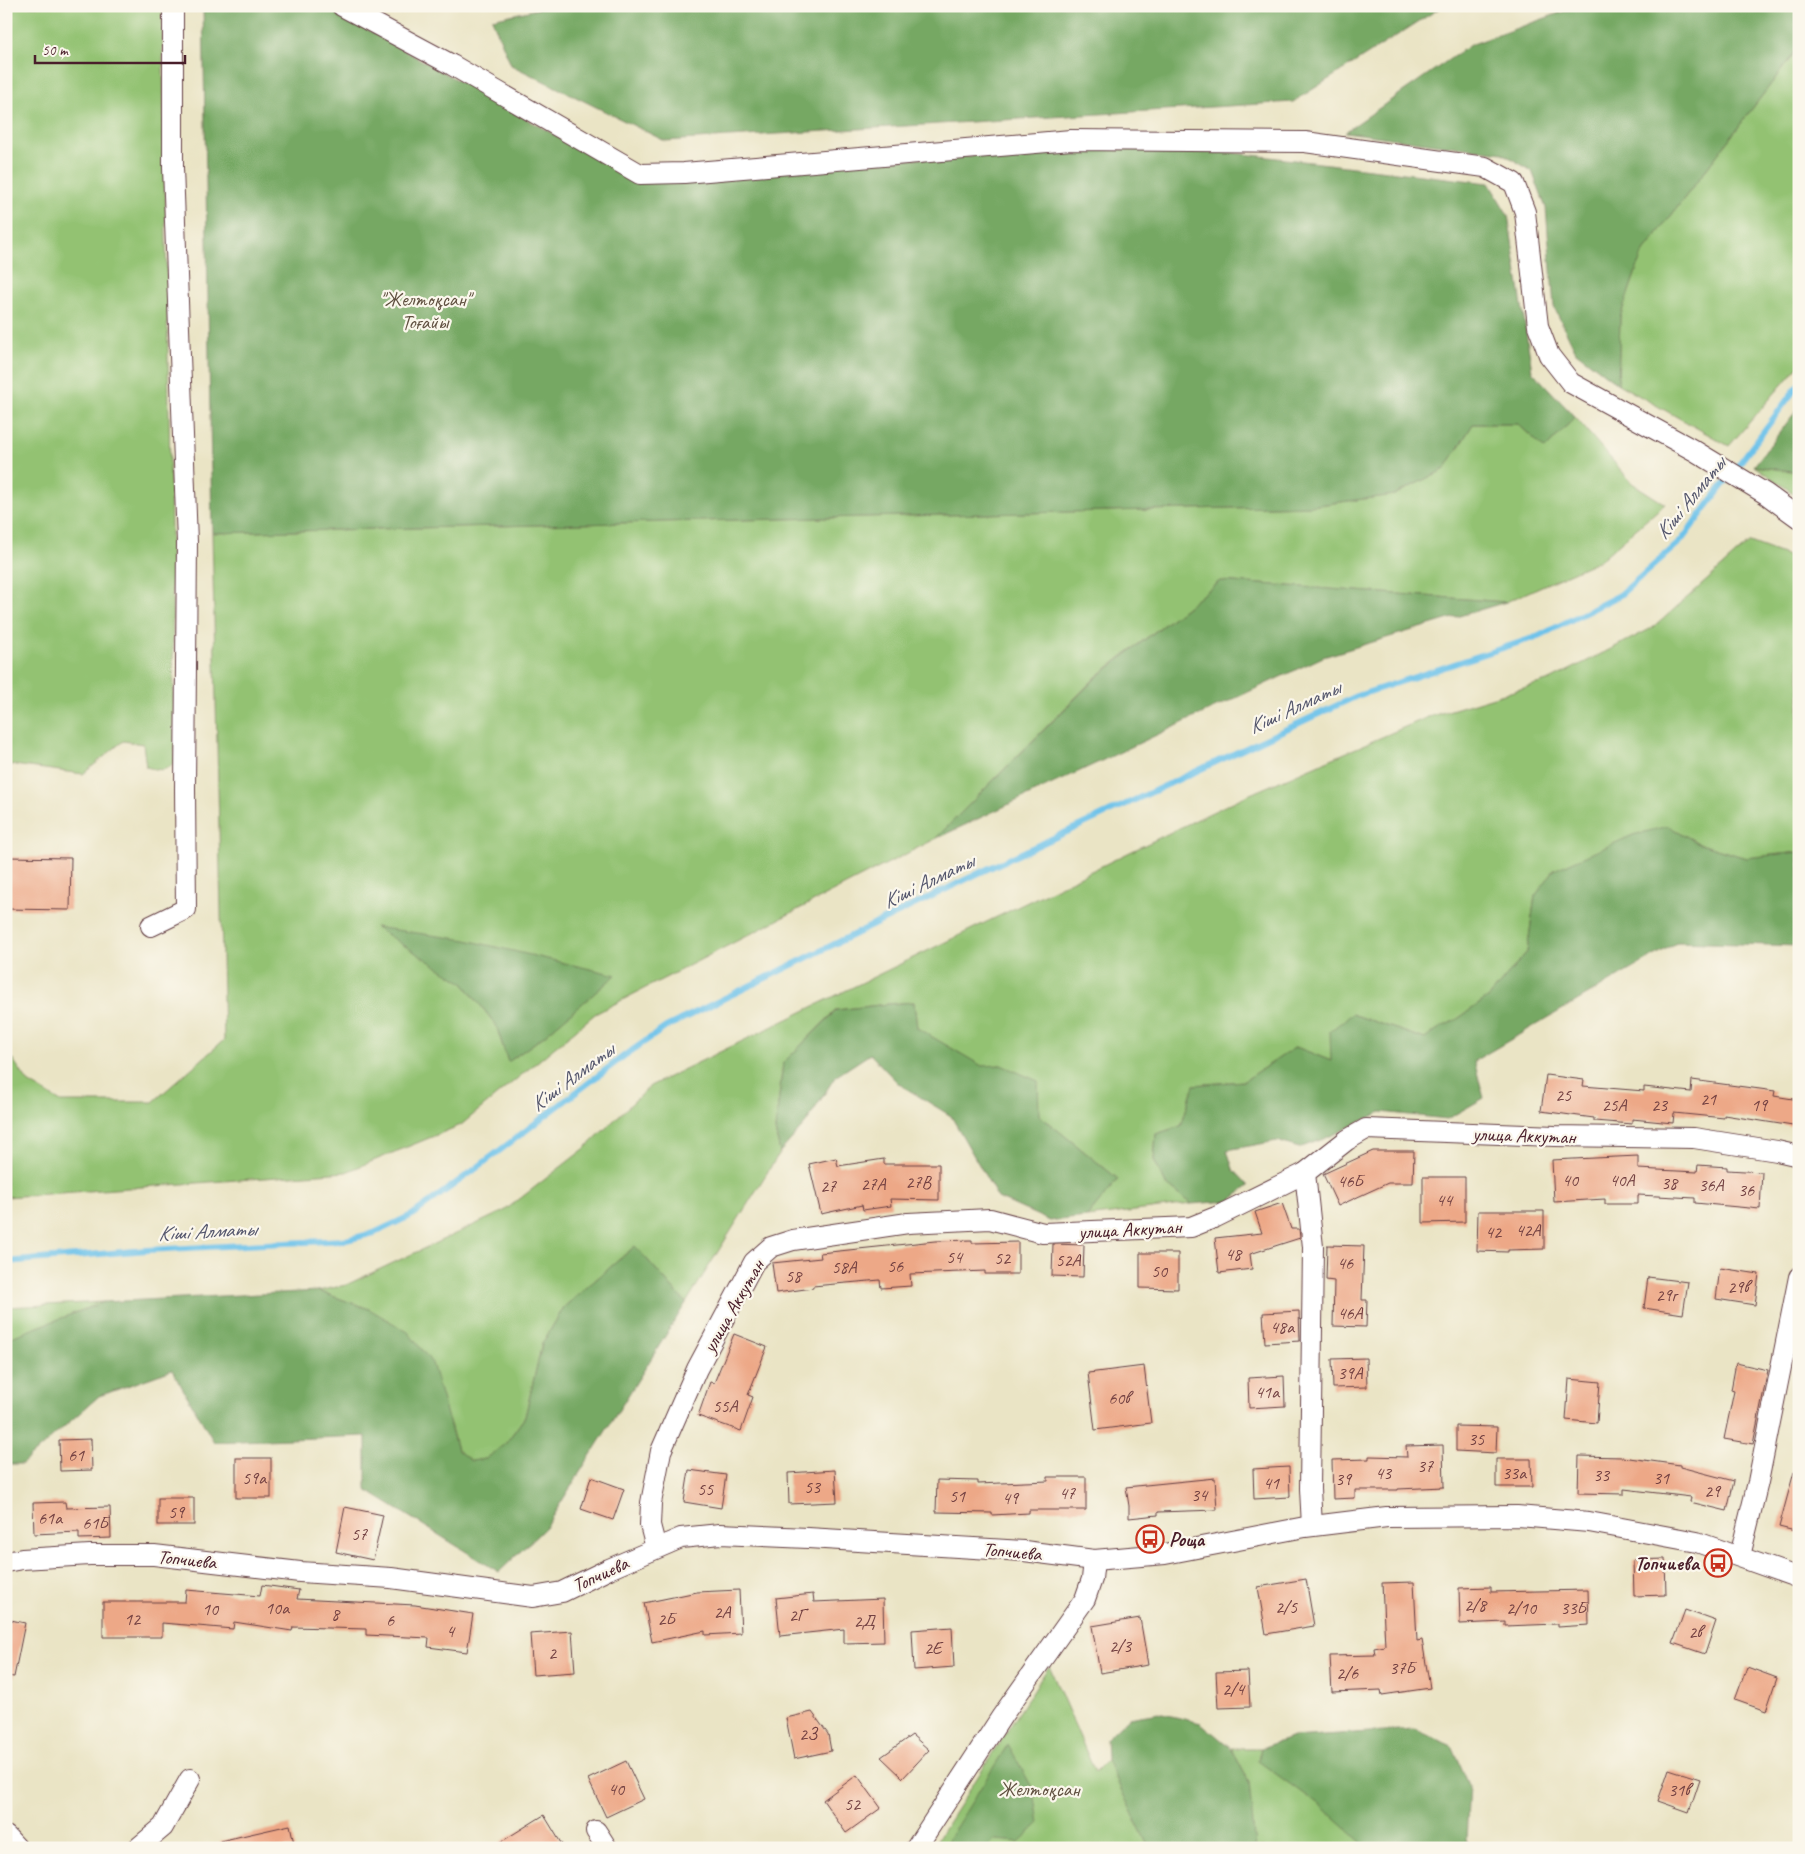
<svg xmlns="http://www.w3.org/2000/svg" width="1805" height="1854" font-family="Caveat,sans-serif">
	<style>
		.green { fill: #93c272; stroke: #6e704e; fill-rule: evenodd }
		.forest { fill: #76a864; stroke: #606448 }
		.lines { fill: none; stroke-linecap: round; stroke-linejoin: round }
		.stream { stroke: #6dc2ea; stroke-width: 6 }
		.building { fill: #eda887 }
		.minor-casing { stroke: #623d42; stroke-width: 22 }
		.minor { stroke: #fff; stroke-width: 20 }
		.labels { text-anchor: middle; stroke-width: 4.5; stroke-linejoin: round; paint-order: stroke }
		.number-label { font-size: 18px; fill: #734142 }
		.park-label { font-size: 20px; fill: #605040; stroke: #fbf7ec }
		.street-label { font-size: 20px; fill: #4a1f2b; stroke: #fbf7ec }
		.poi-label { font-size: 20px; font-weight: bold; fill: #4a1f2b; stroke: #fbf7ec; text-anchor: start }
		.water-label { font-size: 21px; font-style: italic; fill: #56586e; stroke: #fbf7ec }
	</style>
	<rect width="100%" height="100%" fill="#fbf7ec"/>
	<filter id="ink" filterUnits="userSpaceOnUse"><feTurbulence type="fractalNoise" baseFrequency=".02" numOctaves="2"/><feDisplacementMap in="SourceGraphic" scale="10" xChannelSelector="R" yChannelSelector="G"/><feConvolveMatrix kernelMatrix="1 2 1 2 8 2 1 2 1" color-interpolation-filters="sRGB"/></filter>
	<filter id="wash" filterUnits="userSpaceOnUse"><feTurbulence type="fractalNoise" baseFrequency=".0096" numOctaves="4" result="noise"/><feDisplacementMap in="SourceGraphic" scale="20" xChannelSelector="R" yChannelSelector="G"/><feGaussianBlur stdDeviation="1.12" result="paint"/><feColorMatrix in="noise" values="0 0 0 0 0 0 0 0 0 0 0 0 0 0 0 0 0 1.4 0 .05"/><feComposite in="paint" operator="in"/></filter>
	<g filter="url(#wash)">
		<rect width="100%" height="100%" fill="#eae4c5"/>
		<g class="green">
			<path d="M6 6H162L175 761C166 773 159 770 146 767L143 744 123 741 83 774 6 764Z"/>
			<polygon points="1799,47 1799,365 1729,446 1618,384 1620,317 1642,254"/>
			<path d="M1575 417 1632 483 1665 504 1600 560 1506 602 1220 581 1096 677 935 839 595 1014 461 1125 346 1172 6 1197V1129L11 1130 6 1109V1049L28 1082 61 1102H153L224 1040 212 533 1310 506 1394 495 1445 469 1473 424H1518L1545 449ZM615 975 544 1036 508 1062 496 1025 463 983Z"/>
			<polygon points="1754,466 1799,472 1799,497"/>
			<polygon points="1750,542 1799,560 1799,852 1746,858 1700,844 1668,826 1535,896 1527,952 1489,997 1456,1020 1438,1029 1425,1039 1352,1014 1331,1061 1296,1047 1244,1081 1194,1085 1181,1126 1156,1134 1154,1160 1166,1184 1191,1204 1087,1217 1118,1179 1039,1115 1001,1065 982,1067 917,1028 914,1002 888,1004 836,1010 783,1063 775,1130 780,1152 686,1303 635,1246 564,1307 542,1344 525,1417 506,1443 486,1459 471,1461 457,1450 450,1424 369,1309 318,1291 346,1285 504,1211 584,1149 650,1086 1241,798 1428,717 1550,680 1654,627"/>
			<polygon points="104,1302 10,1338 6,1339 6,1307"/>
			<polygon points="1049,1666 1095,1772 1107,1760 1138,1823 1249,1782 1231,1748 1261,1748 1258,1761 1446,1848 932,1848"/>
		</g>
		<g class="forest">
			<polygon points="203,6 325,6 637,181 859,162 1167,145 1489,183 1508,215 1532,371 1575,417 1545,449 1518,424 1473,424 1445,469 1394,495 1310,506 212,533"/>
			<polygon points="551,6 1443,6 1293,102 665,141 511,65 492,19"/>
			<polygon points="1579,6 1799,6 1799,47 1642,254 1620,317 1618,384 1576,352 1554,307 1546,208 1532,171 1502,153 1345,132 1470,45"/>
			<polygon points="1799,407 1799,472 1754,466"/>
			<polygon points="1220,581 1506,602 1323,657 935,839 1097,677"/>
			<polygon points="1668,826 1700,844 1746,858 1799,852 1799,946 1678,942 1474,1061 1484,1098 1447,1119 1381,1112 1326,1138 1299,1148 1277,1141 1227,1150 1233,1169 1249,1186 1229,1201 1191,1204 1166,1184 1154,1160 1156,1134 1181,1126 1194,1085 1244,1081 1296,1047 1331,1061 1330,1031 1352,1014 1425,1039 1438,1029 1456,1020 1489,997 1527,952 1535,896 1554,870 1633,835"/>
			<polygon points="375,927 466,940 616,975 544,1036 508,1062 496,1025 463,983"/>
			<polygon points="914,1002 917,1028 982,1066 1001,1065 1038,1081 1039,1115 1118,1179 1087,1217 1050,1221 998,1198 951,1116 899,1084 870,1054 835,1077 806,1123 780,1152 775,1130 783,1063 837,1010 888,1004"/>
			<polygon points="635,1246 686,1303 545,1528 499,1572 366,1490 366,1436 214,1442 172,1370 99,1396 22,1464 6,1464 6,1339 104,1302 318,1291 369,1309 408,1332 432,1363 457,1450 471,1461 486,1459 506,1443 525,1417 542,1344 564,1307"/>
			<polygon points="1159,1713 1201,1723 1231,1748 1249,1782 1255,1848 1149,1848 1107,1760 1106,1739 1128,1718"/>
			<polygon points="1414,1729 1452,1746 1469,1785 1466,1840 1470,1848 1364,1848 1361,1842 1323,1808 1258,1761 1261,1748 1293,1737"/>
			<polygon points="1008,1744 1034,1791 1039,1823 1019,1842 995,1840 988,1848 943,1848"/>
		</g>
		<g class="lines">
			<polyline class="stream" points="6,1262 147,1250 346,1240 374,1233 412,1215 474,1170 624,1056 666,1027 981,872 1357,696 1539,636 1620,595 1681,541 1799,384"/>
		</g>
		<g id="blocks">
			<g class="building">
				<polygon points="6,857 71,858 70,910 6,909"/>
				<polygon points="1546,1075 1584,1080 1583,1086 1644,1091 1644,1087 1691,1092 1692,1080 1775,1091 1774,1096 1799,1100 1799,1127 1724,1115 1724,1118 1674,1113 1673,1123 1632,1119 1632,1124 1594,1121 1594,1118 1541,1111"/>
				<polygon points="1373,1151 1414,1151 1413,1183 1388,1183 1338,1206 1323,1174"/>
				<polygon points="1638,1156 1638,1169 1697,1172 1698,1165 1727,1167 1727,1170 1762,1172 1760,1209 1695,1203 1695,1198 1638,1195 1638,1204 1605,1204 1605,1199 1554,1202 1552,1160"/>
				<polygon points="836,1158 838,1166 884,1159 884,1164 939,1164 939,1200 890,1199 891,1206 863,1210 862,1205 821,1214 809,1164"/>
				<polygon points="1423,1177 1465,1177 1465,1222 1423,1223"/>
				<polygon points="1282,1203 1291,1229 1299,1229 1300,1238 1250,1254 1252,1269 1219,1273 1215,1238 1262,1233 1255,1212"/>
				<polygon points="1478,1211 1544,1211 1544,1249 1508,1250 1508,1252 1477,1251"/>
				<polygon points="972,1240 972,1243 1018,1242 1018,1274 985,1274 985,1271 910,1274 911,1286 881,1288 880,1280 813,1286 813,1288 776,1293 772,1263 821,1258 820,1253 935,1241"/>
				<polygon points="1053,1244 1084,1245 1083,1277 1052,1276"/>
				<polygon points="1327,1245 1364,1246 1362,1300 1367,1300 1366,1327 1333,1326 1334,1281 1326,1280"/>
				<polygon points="1140,1253 1178,1253 1178,1289 1140,1288"/>
				<polygon points="1720,1268 1759,1274 1755,1305 1716,1299"/>
				<polygon points="1648,1277 1688,1282 1683,1314 1644,1308"/>
				<polygon points="1299,1311 1300,1341 1265,1343 1263,1313"/>
				<polygon points="734,1334 767,1347 748,1395 753,1397 741,1431 698,1416 710,1382 714,1383"/>
				<polygon points="1366,1358 1367,1387 1333,1388 1332,1359"/>
				<polygon points="1736,1363 1768,1370 1753,1444 1724,1439 1734,1391 1731,1390"/>
				<polygon points="1144,1366 1151,1423 1095,1430 1088,1373"/>
				<polygon points="1284,1376 1285,1406 1249,1408 1248,1378"/>
				<polygon points="1569,1379 1600,1382 1597,1423 1566,1420"/>
				<polygon points="1456,1426 1497,1427 1496,1453 1456,1451"/>
				<polygon points="91,1439 92,1470 60,1471 59,1440"/>
				<polygon points="1443,1445 1444,1487 1398,1489 1398,1490 1355,1490 1355,1498 1333,1499 1332,1460 1369,1459 1369,1456 1407,1457 1406,1446"/>
				<polygon points="1579,1456 1622,1457 1680,1465 1680,1467 1734,1481 1727,1511 1690,1502 1691,1497 1624,1489 1624,1494 1578,1493"/>
				<rect x="236" y="1458" width="35" height="40"/>
				<polygon points="1496,1459 1531,1459 1532,1487 1496,1487"/>
				<polygon points="1289,1467 1290,1497 1254,1499 1253,1469"/>
				<polygon points="689,1470 726,1475 721,1508 684,1502"/>
				<polygon points="835,1470 837,1502 789,1504 788,1473"/>
				<polygon points="1794,1472 1799,1473 1799,1532 1779,1527"/>
				<polygon points="591,1477 624,1489 613,1520 581,1509"/>
				<polygon points="1048,1477 1086,1477 1086,1510 1029,1510 1029,1513 992,1515 992,1513 936,1512 937,1480 978,1481 978,1484 1048,1481"/>
				<polygon points="1215,1478 1217,1510 1158,1512 1158,1515 1129,1518 1129,1506 1126,1487"/>
				<rect x="158" y="1498" width="36" height="27"/>
				<polygon points="65,1502 66,1508 110,1507 111,1538 79,1539 79,1532 34,1534 33,1503"/>
				<polygon points="345,1507 383,1515 373,1560 336,1552"/>
				<polygon points="1665,1559 1666,1595 1634,1596 1633,1560"/>
				<polygon points="1306,1579 1314,1626 1266,1634 1258,1587"/>
				<polygon points="1414,1582 1417,1641 1422,1640 1430,1688 1382,1695 1381,1690 1332,1692 1330,1656 1375,1655 1374,1648 1385,1646 1382,1583"/>
				<polygon points="262,1585 299,1590 297,1599 415,1605 473,1614 467,1652 428,1647 429,1638 366,1635 366,1629 293,1627 292,1631 234,1622 233,1629 162,1623 162,1637 103,1637 103,1602 185,1602 186,1590 260,1596"/>
				<polygon points="1491,1587 1491,1592 1588,1590 1589,1625 1557,1627 1557,1624 1505,1626 1505,1622 1460,1624 1459,1588"/>
				<polygon points="739,1590 741,1633 705,1635 705,1631 652,1642 644,1603 697,1592"/>
				<polygon points="813,1594 814,1602 883,1599 884,1642 844,1643 844,1629 780,1636 776,1598"/>
				<polygon points="1685,1610 1716,1621 1705,1654 1673,1643"/>
				<polygon points="1140,1618 1148,1665 1100,1673 1092,1626"/>
				<polygon points="6,1619 25,1623 14,1677 6,1676"/>
				<polygon points="952,1627 954,1667 914,1670 912,1630"/>
				<polygon points="572,1631 575,1672 533,1675 530,1634"/>
				<polygon points="1747,1667 1777,1678 1766,1711 1735,1700"/>
				<polygon points="1248,1671 1250,1707 1218,1708 1216,1672"/>
				<polygon points="812,1712 828,1734 831,1751 794,1759 786,1718"/>
				<polygon points="912,1735 929,1750 903,1778 881,1757"/>
				<polygon points="626,1761 644,1799 606,1817 588,1779"/>
				<polygon points="1669,1769 1700,1779 1689,1812 1658,1801"/>
				<polygon points="857,1775 881,1808 846,1833 823,1800"/>
				<polygon points="544,1815 564,1848 491,1848"/>
				<polygon points="290,1825 295,1848 221,1848 220,1841"/>
			</g>
		</g>
	</g>
	<g filter="url(#ink)">
		<use href="#blocks" fill-opacity="0" stroke="#623d42" stroke-width="1"/>
		<g class="lines">
			<g class="minor-casing">
				<g id="minor">
					<polyline points="342,6 452,65 640,174 684,173 1071,140 1305,142 1485,167 1514,183 1525,212 1538,326 1549,355 1571,383 1695,451 1766,494 1799,518"/>
					<polyline points="151,926 186,909 185,789 187,542 173,168 173,6"/>
					<polyline points="1305,1173 1313,1247 1310,1489 1312,1526"/>
					<polyline points="656,1548 650,1525 651,1503 661,1451 697,1369 754,1262 771,1247 793,1240 908,1223 990,1219 1043,1233 1191,1227 1216,1217 1305,1173 1347,1140 1366,1129 1555,1136 1694,1138 1777,1151 1799,1156"/>
					<polyline points="1740,1556 1758,1482 1799,1277"/>
					<polyline points="6,1562 22,1559 90,1555 154,1555 300,1572 391,1578 533,1597 562,1592 609,1569 681,1538 720,1534 808,1538 1024,1551 1094,1560 1165,1554 1305,1527 1387,1517 1517,1516 1589,1522 1697,1542 1799,1578"/>
					<polyline points="596,1831 607,1848"/>
					<polyline points="6,1836 17,1848"/>
					<polyline points="138,1848 163,1827 190,1779"/>
					<polyline points="916,1848 1002,1716 1085,1599 1092,1579 1094,1560"/>
				</g>
			</g>
			<use href="#minor" class="minor"/>
		</g>
	</g>
	<defs>
		<g id="bus-ring" transform="scale(1.4375)"><circle r="9.5" fill="#fbf7ec" stroke="#c8321e" stroke-width="1.5"/><path d="M-5-6H5V4H4V6H2V4H-2V6H-4V4H-5ZM-3.5-4V0h7V-4ZM-3.5 1.2v1.5H-2V1.2ZM2 1.2v1.5H3.5V1.2Z" fill="#c8321e"/></g>
	</defs>
	<g fill-rule="evenodd">
		<use href="#bus-ring" x="1150" y="1539"/>
		<use href="#bus-ring" x="1718" y="1563"/>
	</g>
	<g class="labels">
		<g class="number-label">
			<text x="1563" y="1101">25</text>
			<text x="1708" y="1105">21</text>
			<text x="1614" y="1111">25А</text>
			<text x="1659" y="1111">23</text>
			<text x="1759" y="1111">19</text>
			<text x="1570" y="1186">40</text>
			<text x="1622" y="1186">40А</text>
			<text x="1350" y="1187">46Б</text>
			<text x="918" y="1188">27В</text>
			<text x="1669" y="1189">38</text>
			<text x="873" y="1190">27А</text>
			<text x="1711" y="1191">36А</text>
			<text x="828" y="1192">27</text>
			<text x="1746" y="1196">36</text>
			<text x="1444" y="1206">44</text>
			<text x="1528" y="1236">42А</text>
			<text x="1493" y="1238">42</text>
			<text x="1233" y="1260">48</text>
			<text x="954" y="1263">54</text>
			<text x="1002" y="1264">52</text>
			<text x="1068" y="1266">52А</text>
			<text x="1345" y="1269">46</text>
			<text x="895" y="1272">56</text>
			<text x="844" y="1273">58А</text>
			<text x="1159" y="1277">50</text>
			<text x="793" y="1282">58</text>
			<text x="1738" y="1293">29в</text>
			<text x="1666" y="1301">29г</text>
			<text x="1350" y="1319">46А</text>
			<text x="1282" y="1333">48а</text>
			<text x="1350" y="1379">39А</text>
			<text x="1267" y="1398">41а</text>
			<text x="1119" y="1404">60в</text>
			<text x="725" y="1412">55А</text>
			<text x="1476" y="1445">35</text>
			<text x="76" y="1461">61</text>
			<text x="1425" y="1472">37</text>
			<text x="1383" y="1479">43</text>
			<text x="1514" y="1479">33а</text>
			<text x="1601" y="1481">33</text>
			<text x="254" y="1484">59а</text>
			<text x="1661" y="1484">31</text>
			<text x="1343" y="1485">39</text>
			<text x="1271" y="1489">41</text>
			<text x="812" y="1493">53</text>
			<text x="705" y="1495">55</text>
			<text x="1712" y="1497">29</text>
			<text x="1067" y="1499">47</text>
			<text x="1199" y="1501">34</text>
			<text x="957" y="1502">51</text>
			<text x="1010" y="1504">49</text>
			<text x="176" y="1518">59</text>
			<text x="50" y="1524">61а</text>
			<text x="95" y="1529">61Б</text>
			<text x="359" y="1540">57</text>
			<text x="1475" y="1611">2/8</text>
			<text x="1286" y="1613">2/5</text>
			<text x="277" y="1614">10а</text>
			<text x="1521" y="1614">2/10</text>
			<text x="1573" y="1614">33Б</text>
			<text x="210" y="1615">10</text>
			<text x="722" y="1618">2А</text>
			<text x="335" y="1620">8</text>
			<text x="797" y="1621">2Г</text>
			<text x="132" y="1625">12</text>
			<text x="666" y="1625">2Б</text>
			<text x="390" y="1626">6</text>
			<text x="864" y="1627">2Д</text>
			<text x="450" y="1637">4</text>
			<text x="1695" y="1638">2в</text>
			<text x="1120" y="1652">2/3</text>
			<text x="933" y="1654">2Е</text>
			<text x="552" y="1659">2</text>
			<text x="1402" y="1674">37Б</text>
			<text x="1347" y="1679">2/6</text>
			<text x="1233" y="1695">2/4</text>
			<text x="808" y="1740">2З</text>
			<text x="616" y="1795">40</text>
			<text x="1679" y="1796">31в</text>
			<text x="852" y="1810">52</text>
		</g>
		<g class="park-label">
			<text x="425" y="306">"Желтоқсан"<tspan x="425" dy="23">Тоғайы</tspan></text>
			<text x="1039" y="1796">Желтоқсан</text>
		</g>
		<g class="street-label">
			<text transform="translate(1524 1135) rotate(2)" y="7">улица Аккутан</text>
			<text transform="translate(1130 1229) rotate(-3)" y="7">улица Аккутан</text>
			<text transform="translate(733 1306) rotate(-60)" y="7">улица Аккутан</text>
			<text transform="translate(1012 1551) rotate(5)" y="7">Топчиева</text>
			<text transform="translate(187 1559) rotate(6)" y="7">Топчиева</text>
			<text transform="translate(600 1574) rotate(-25)" y="7">Топчиева</text>
		</g>
		<g class="poi-label">
			<text x="1169" y="1546">Роща</text>
			<text x="1699" y="1570" text-anchor="end">Топчиева</text>
		</g>
		<g class="water-label">
			<text transform="translate(1690 498) rotate(-51)" y="7">Кіші Алматы</text>
			<text transform="translate(1294 707) rotate(-25)" y="7">Кіші Алматы</text>
			<text transform="translate(928 881) rotate(-26)" y="7">Кіші Алматы</text>
			<text transform="translate(572 1077) rotate(-37)" y="7">Кіші Алматы</text>
			<text transform="translate(207 1231) rotate(-3)" y="7">Кіші Алматы</text>
		</g>
	</g>
	<rect width="1805" height="1854" fill="none" stroke="#fbf7ec" stroke-width="25"/>
	<path d="M35 55v8h150v-8" fill="none" stroke="#4a1f2b" stroke-width="2.5"/>
	<text x="42" y="55" font-size="15" fill="#4a1f2b" stroke="#fbf7ec" stroke-width="4" paint-order="stroke">50 m</text>
</svg>
